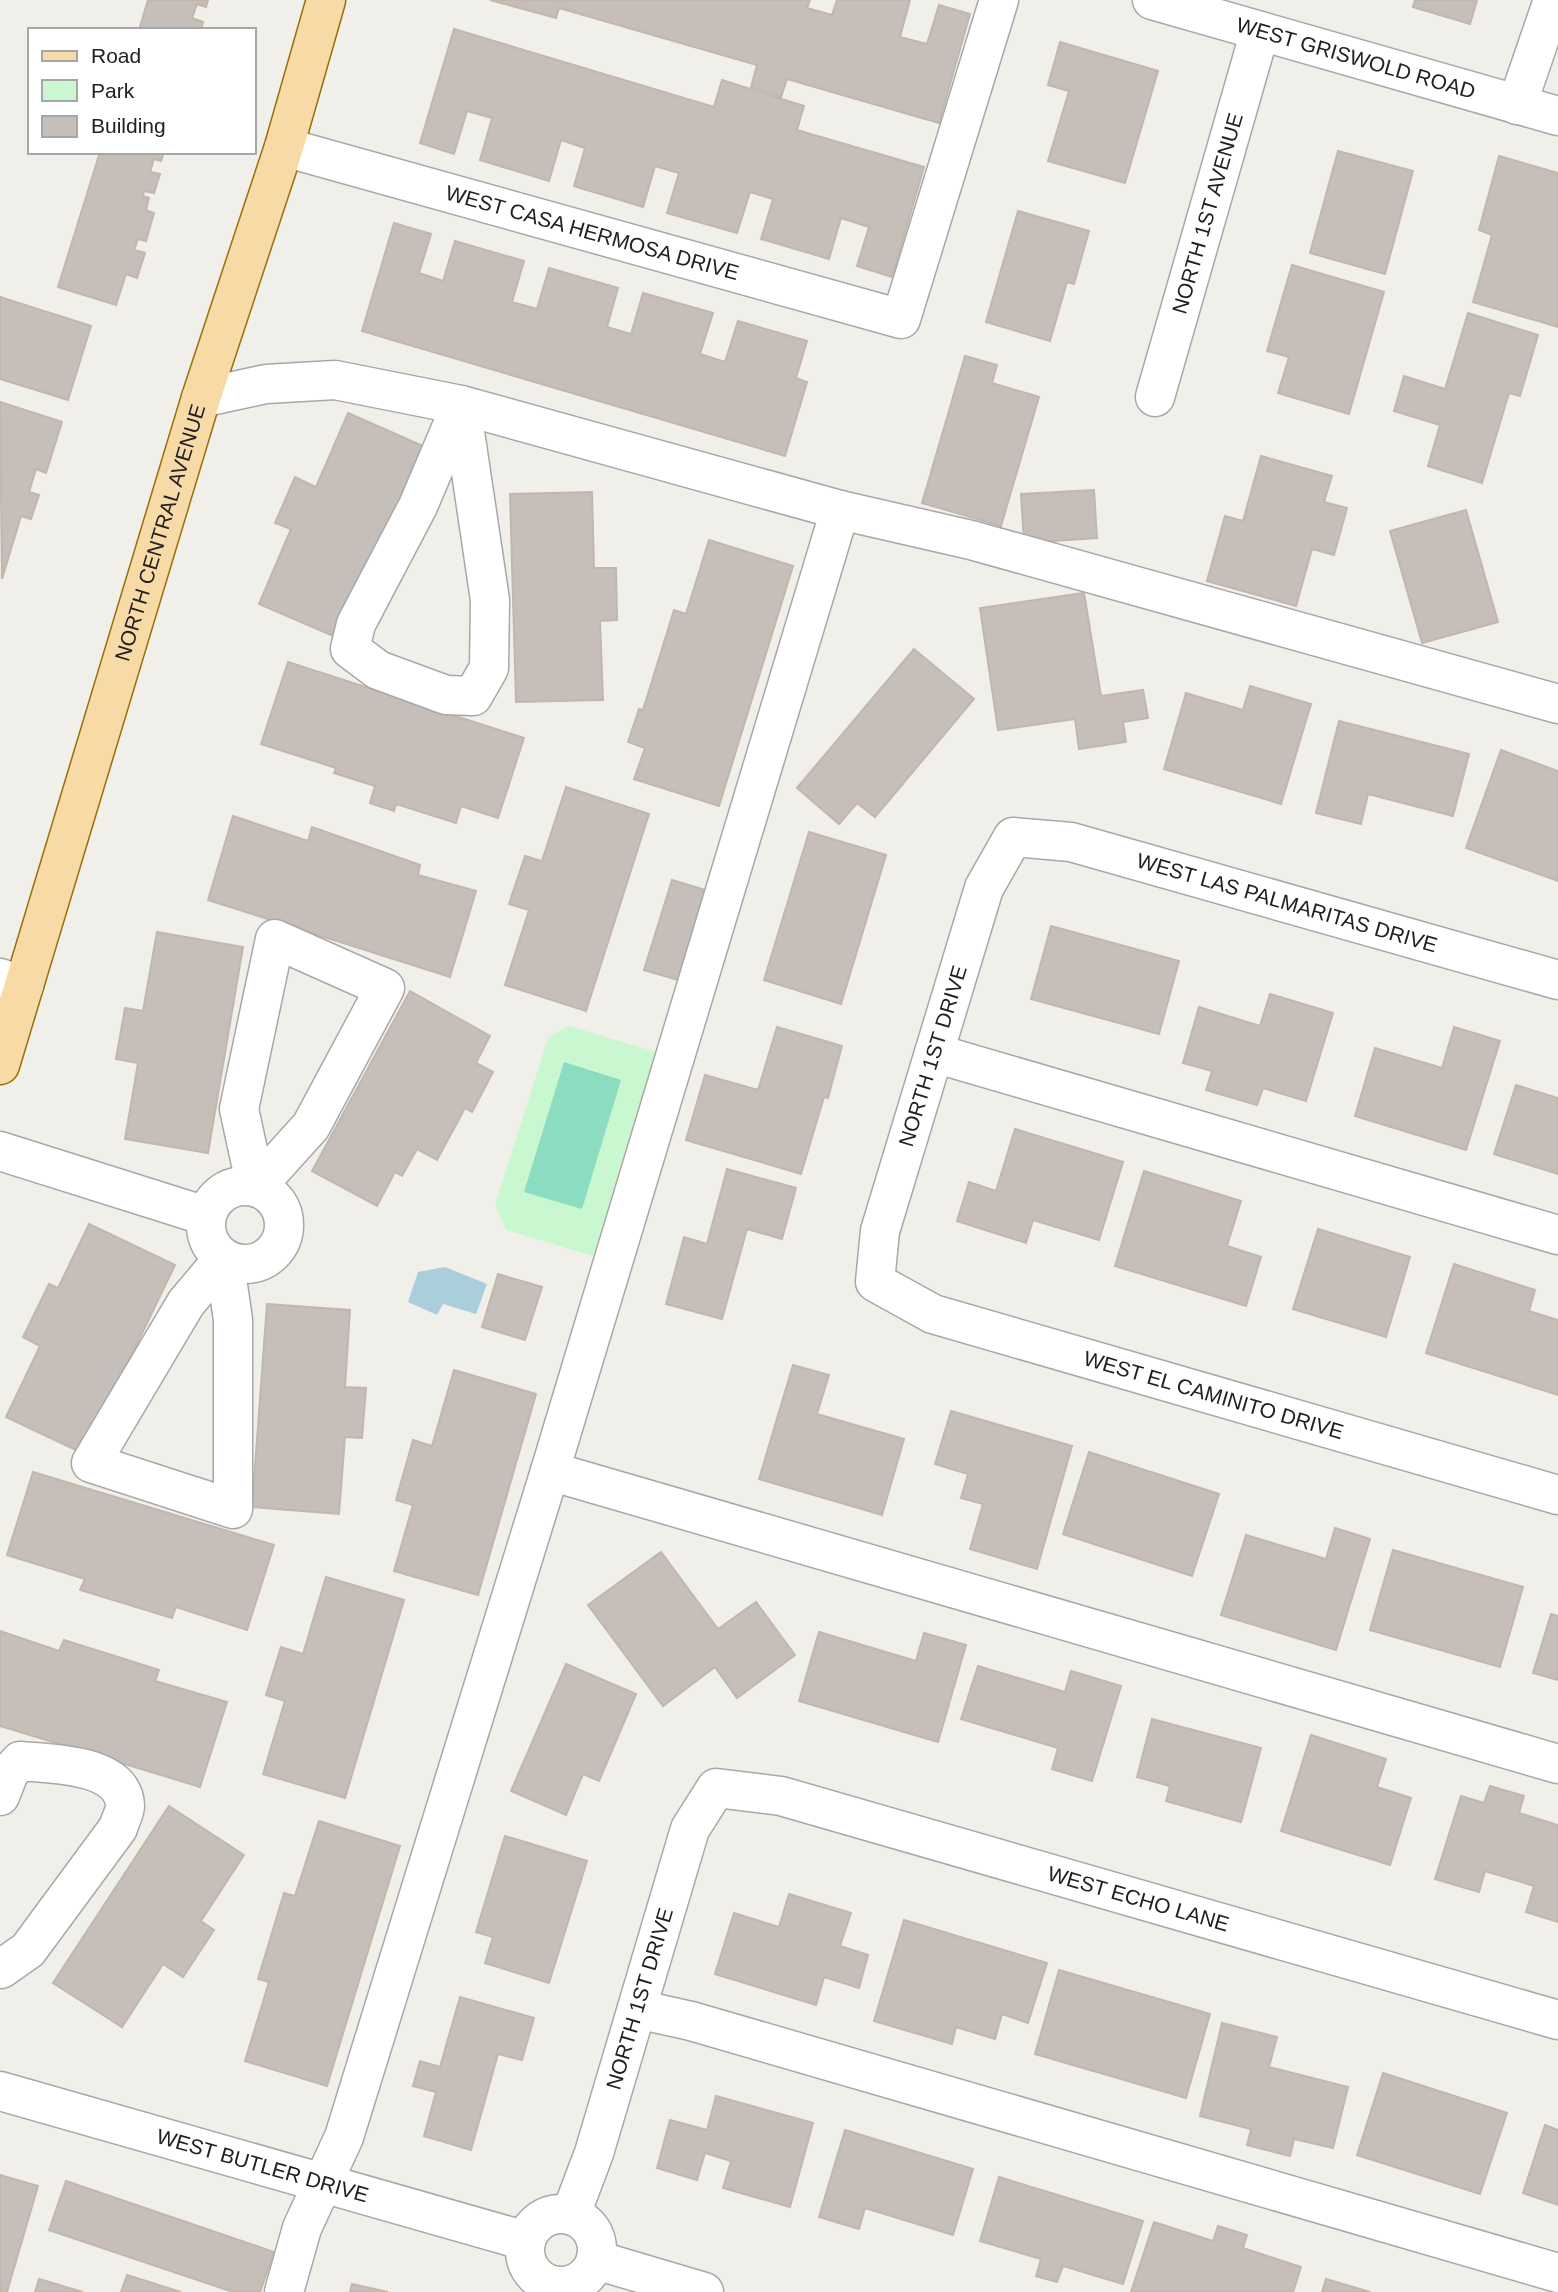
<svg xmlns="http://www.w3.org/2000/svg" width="1558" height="2292" font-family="Helvetica,sans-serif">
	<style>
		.park { fill: #c9f8d0 }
		.pitch { fill: #8bdcc1 }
		.water { fill: #abcedc }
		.building { fill: #c6beb8; stroke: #c2b7ab; stroke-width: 2 }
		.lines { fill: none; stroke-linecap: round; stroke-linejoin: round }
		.minor-casing { stroke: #a8a8a8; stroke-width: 41 }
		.major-casing { stroke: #987007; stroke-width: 41 }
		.minor { stroke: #fff; stroke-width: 38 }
		.major { stroke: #f8daa7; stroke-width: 38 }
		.labels { text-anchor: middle; stroke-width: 7; stroke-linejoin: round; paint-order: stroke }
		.street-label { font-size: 21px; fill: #212121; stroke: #fff }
	</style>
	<rect width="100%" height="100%" fill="#f1efe9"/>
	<polygon class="park" points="569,1026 656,1052 593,1256 506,1230 495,1205 548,1038"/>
	<polygon class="pitch" points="564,1062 621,1080 582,1209 524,1192"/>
	<polygon class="water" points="445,1267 487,1284 476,1314 443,1304 437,1315 408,1302 418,1272"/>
	<g class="building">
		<polygon points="148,0 208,0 206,7 197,4 192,18 203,22 201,30 139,30"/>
		<polygon points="490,0 810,0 807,8 832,15 837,0 910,0 900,37 927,44 939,5 970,14 939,123 787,79 781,97 751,87 757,65 559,8 556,18"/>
		<polygon points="1415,0 1477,0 1470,24 1413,7"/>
		<polygon points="454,29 714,107 722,80 804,106 797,130 924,167 892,277 857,266 869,227 841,218 829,259 761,239 773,199 750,192 737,233 667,213 679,173 655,166 643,207 574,186 585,148 561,140 549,181 480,160 492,118 467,111 454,154 420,143"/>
		<polygon points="1060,42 1158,71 1125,183 1048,161 1069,91 1048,85"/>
		<polygon points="1338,151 1413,171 1385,274 1310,253"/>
		<polygon points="100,152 164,152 161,161 154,159 150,172 160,174 154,193 144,191 143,196 149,198 146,210 154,213 146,241 138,239 134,250 145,253 137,278 126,274 116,305 58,287"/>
		<polygon points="1499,156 1558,173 1558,327 1473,302 1492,235 1479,230"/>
		<polygon points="1018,211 1089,231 1074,284 1067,282 1050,341 986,322"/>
		<polygon points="394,223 431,234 419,273 443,281 455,241 524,261 512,302 537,309 549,268 618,288 607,327 631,334 643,293 713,313 700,354 725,362 738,321 807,341 796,378 807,382 785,456 362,331"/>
		<polygon points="1292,265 1384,292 1349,414 1278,393 1289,357 1267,351"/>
		<polygon points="0,297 91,326 68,400 0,379"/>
		<polygon points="1468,313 1538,335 1520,396 1509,393 1482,483 1428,466 1440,425 1394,411 1404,376 1445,389"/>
		<polygon points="965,356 997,365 992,383 1039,397 1001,526 922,503"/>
		<polygon points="0,402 62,422 46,473 36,469 29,492 39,495 31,519 21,516 2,579"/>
		<polygon points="348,413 423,446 340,639 259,604 291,529 275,523 295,477 316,487"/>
		<polygon points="1261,456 1332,476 1324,502 1347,508 1334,555 1312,549 1296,606 1207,581 1225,516 1243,521"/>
		<polygon points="1094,490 1097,538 1024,543 1021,494"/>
		<polygon points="592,492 594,568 616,568 617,620 600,621 603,700 516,702 510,494"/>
		<polygon points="1466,510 1498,622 1422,643 1390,531"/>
		<polygon points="709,540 793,566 719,806 634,779 645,748 628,742 639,709 643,710 674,610 686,614"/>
		<polygon points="1084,593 1101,696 1143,690 1148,718 1123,722 1126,742 1079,749 1075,719 998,730 980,608"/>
		<polygon points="914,649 974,699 875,817 857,803 839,824 797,788"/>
		<polygon points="288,662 524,738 498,818 461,806 456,823 396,804 394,811 370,803 375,786 334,773 336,768 261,744"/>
		<polygon points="1250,686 1311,704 1281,804 1164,769 1186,693 1243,710"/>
		<polygon points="1339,721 1469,754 1453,816 1368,794 1361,824 1316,813"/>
		<polygon points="1501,750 1558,771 1558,881 1466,848"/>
		<polygon points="566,787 649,814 586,1011 505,985 529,910 509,904 525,856 542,861"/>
		<polygon points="233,816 308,841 312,827 420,865 418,875 476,891 450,977 208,900"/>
		<polygon points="809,832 886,855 841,1004 764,980"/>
		<polygon points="672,880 705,890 678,980 644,970"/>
		<polygon points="1051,926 1179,961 1159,1034 1031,999"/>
		<polygon points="157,932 243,947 208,1153 125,1139 138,1063 116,1059 125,1008 143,1011"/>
		<polygon points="410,991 490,1036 476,1063 493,1072 472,1112 465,1108 437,1160 417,1149 402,1176 395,1172 377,1206 312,1171"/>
		<polygon points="1270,994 1333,1013 1306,1101 1263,1088 1257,1105 1206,1090 1212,1071 1183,1063 1199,1007 1260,1026"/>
		<polygon points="777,1027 842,1046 828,1098 824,1097 801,1174 686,1140 705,1075 758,1090"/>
		<polygon points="1454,1027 1500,1041 1466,1150 1355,1116 1375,1048 1442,1068"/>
		<polygon points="1516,1085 1558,1098 1558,1174 1494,1154"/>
		<polygon points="1015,1129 1123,1162 1099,1240 1033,1220 1026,1243 957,1221 969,1182 996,1191"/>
		<polygon points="727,1169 796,1188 782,1239 747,1229 722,1319 666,1304 684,1237 707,1244"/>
		<polygon points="1144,1171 1241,1201 1227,1246 1261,1257 1246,1306 1115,1266"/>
		<polygon points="89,1224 175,1265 84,1454 6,1417 40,1346 23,1337 49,1284 58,1288"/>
		<polygon points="1318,1229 1410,1257 1386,1337 1293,1309"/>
		<polygon points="1454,1264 1535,1290 1529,1311 1558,1320 1558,1395 1426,1353"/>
		<polygon points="498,1274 542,1287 525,1340 482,1327"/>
		<polygon points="267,1304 350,1310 345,1387 366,1388 362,1438 345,1437 339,1514 252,1507"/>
		<polygon points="793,1365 829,1375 817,1414 904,1439 882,1515 759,1479"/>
		<polygon points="454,1370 536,1394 478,1595 394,1571 413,1505 396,1500 413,1440 432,1446"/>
		<polygon points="951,1411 1072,1446 1037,1569 970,1549 983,1504 961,1498 968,1474 935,1464"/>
		<polygon points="1089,1452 1219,1494 1192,1576 1063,1534"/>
		<polygon points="33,1472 274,1545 247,1630 176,1607 172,1618 80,1590 85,1579 7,1555"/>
		<polygon points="1335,1528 1370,1539 1336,1650 1221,1615 1246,1535 1326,1559"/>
		<polygon points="1393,1550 1523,1587 1500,1667 1370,1630"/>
		<polygon points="661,1552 718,1629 756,1602 795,1655 737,1698 715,1667 663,1706 588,1605"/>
		<polygon points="326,1577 404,1600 345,1798 263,1774 285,1701 266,1695 281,1647 303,1654"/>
		<polygon points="1551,1614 1558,1616 1558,1680 1533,1673"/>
		<polygon points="0,1631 59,1651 64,1640 159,1670 155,1681 227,1702 200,1787 0,1726"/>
		<polygon points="819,1632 916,1661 924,1633 966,1645 938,1742 799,1701"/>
		<polygon points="566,1664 636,1694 599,1781 583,1774 566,1815 511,1791"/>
		<polygon points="978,1666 1065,1692 1071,1671 1121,1686 1092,1781 1052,1769 1058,1748 961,1719"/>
		<polygon points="1152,1719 1261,1748 1241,1822 1166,1801 1170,1786 1137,1777"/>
		<polygon points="1311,1735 1386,1759 1377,1787 1411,1798 1390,1865 1281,1831"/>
		<polygon points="1490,1786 1524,1796 1519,1813 1558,1825 1558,1922 1526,1912 1534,1886 1485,1871 1479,1892 1435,1879 1461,1796 1484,1803"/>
		<polygon points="169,1806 244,1855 201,1921 214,1930 183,1977 163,1964 122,2027 53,1983"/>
		<polygon points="319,1821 400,1846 327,2086 245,2061 269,1982 258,1979 284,1893 295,1896"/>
		<polygon points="505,1836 587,1861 549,1983 485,1963 493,1937 476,1932"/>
		<polygon points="789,1894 851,1913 840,1946 868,1955 859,1988 824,1977 816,2005 715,1974 734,1913 779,1927"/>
		<polygon points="904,1920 1047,1963 1028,2023 1002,2014 995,2039 956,2027 952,2044 874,2021"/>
		<polygon points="1059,1970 1210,2014 1186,2098 1035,2054"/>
		<polygon points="460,1997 534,2018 522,2060 498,2054 471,2150 424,2136 436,2092 413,2086 420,2061 440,2067"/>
		<polygon points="1222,2023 1277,2037 1269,2067 1348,2087 1333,2148 1294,2139 1290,2156 1247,2145 1251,2129 1200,2116"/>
		<polygon points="1383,2073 1507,2113 1480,2194 1357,2155"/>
		<polygon points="716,2096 813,2123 790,2207 723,2188 731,2161 705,2153 697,2180 657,2168 670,2120 707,2130"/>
		<polygon points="1545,2125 1558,2130 1558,2205 1523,2193"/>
		<polygon points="845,2130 973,2169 953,2235 865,2208 859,2229 819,2217"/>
		<polygon points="0,2175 38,2186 7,2292 0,2292"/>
		<polygon points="999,2177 1143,2221 1123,2284 1063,2266 1057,2282 1036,2276 1041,2259 980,2241"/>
		<polygon points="66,2181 274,2252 260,2292 233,2292 49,2230"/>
		<polygon points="1154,2222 1213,2241 1218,2226 1247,2235 1243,2248 1301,2267 1293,2292 1131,2292"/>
		<polygon points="127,2275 181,2292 121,2292"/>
		<polygon points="39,2279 83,2292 35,2292"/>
		<polygon points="1326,2279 1370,2292 1322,2292"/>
		<polygon points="352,2284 388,2292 350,2292"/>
	</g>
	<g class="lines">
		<g class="minor-casing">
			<g id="minor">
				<path id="s1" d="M1152 0 1558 116"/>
				<polyline points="1517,105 1553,0"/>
				<path id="s2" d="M284 147 901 319 999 0"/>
				<path id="s3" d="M1155 397 1260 31"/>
				<polyline points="201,398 266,384 335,380 461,405 840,510 971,540 1558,704"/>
				<polygon points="461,405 490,600 489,668 473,696 446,695 378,670 350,649 356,624 418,506"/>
				<polygon points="275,939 385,988 311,1126 256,1187 239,1109"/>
				<polyline points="0,978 24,986"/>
				<path id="s4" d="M1558 980 1071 842 1013 837 984 888 880 1231 875 1282 933 1314 1558 1495"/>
				<polyline points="934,1053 1558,1235"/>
				<polyline points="0,1151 206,1216"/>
				<circle cx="245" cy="1225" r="39"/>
				<polygon points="224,1258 233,1320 233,1509 91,1463 186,1303"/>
				<polyline points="550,1471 1558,1764"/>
				<path d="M0 1796 9 1773 20 1761C50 1764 124 1763 125 1806 125 1812 120 1821 118 1828L28 1950 1 1969"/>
				<polyline points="637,2009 691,2021 1558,2273"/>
				<path id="s5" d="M0 2091 526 2241"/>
				<circle cx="561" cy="2250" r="36"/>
				<path id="s6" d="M571 2214 594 2153 690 1829 716 1788 781 1796 1558 2020"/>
				<polyline points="596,2260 704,2292"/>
				<polyline points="284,2292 302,2228 344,2137 550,1471 840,510"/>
			</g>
		</g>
		<g class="major-casing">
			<g id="major">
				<path id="s7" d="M0 1065 201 398 284 147 326 0"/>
			</g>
		</g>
		<use href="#minor" class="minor"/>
		<use href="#major" class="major"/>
	</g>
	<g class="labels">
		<g class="street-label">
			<text dy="7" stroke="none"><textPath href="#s1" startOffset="212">WEST GRISWOLD ROAD</textPath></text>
			<text dy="7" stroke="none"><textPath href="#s3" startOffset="191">NORTH 1ST AVENUE</textPath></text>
			<text dy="7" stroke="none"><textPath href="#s2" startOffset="320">WEST CASA HERMOSA DRIVE</textPath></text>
			<text dy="7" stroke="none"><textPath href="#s7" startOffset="556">NORTH CENTRAL AVENUE</textPath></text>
			<text transform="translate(1287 903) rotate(16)" y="7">WEST LAS PALMARITAS DRIVE</text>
			<text transform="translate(933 1056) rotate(-73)" y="7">NORTH 1ST DRIVE</text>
			<text dy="7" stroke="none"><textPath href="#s4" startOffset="1391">WEST EL CAMINITO DRIVE</textPath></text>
			<text dy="7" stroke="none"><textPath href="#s6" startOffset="889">WEST ECHO LANE</textPath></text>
			<text dy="7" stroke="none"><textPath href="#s6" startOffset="226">NORTH 1ST DRIVE</textPath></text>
			<text dy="7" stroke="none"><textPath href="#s5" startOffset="273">WEST BUTLER DRIVE</textPath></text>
		</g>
	</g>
	<rect x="28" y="28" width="228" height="126" fill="#ffffff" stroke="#a6a6a6" stroke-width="2"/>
	<rect x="42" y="51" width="35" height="10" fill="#f8daa7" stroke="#a6a6a6" stroke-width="2"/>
	<text x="91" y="63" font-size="21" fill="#212121">Road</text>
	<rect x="42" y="80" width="35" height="21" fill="#c9f8d0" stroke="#a6a6a6" stroke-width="2"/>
	<text x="91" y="98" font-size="21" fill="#212121">Park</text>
	<rect x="42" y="116" width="35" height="21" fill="#c6beb8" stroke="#a6a6a6" stroke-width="2"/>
	<text x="91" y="133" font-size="21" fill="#212121">Building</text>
</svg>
